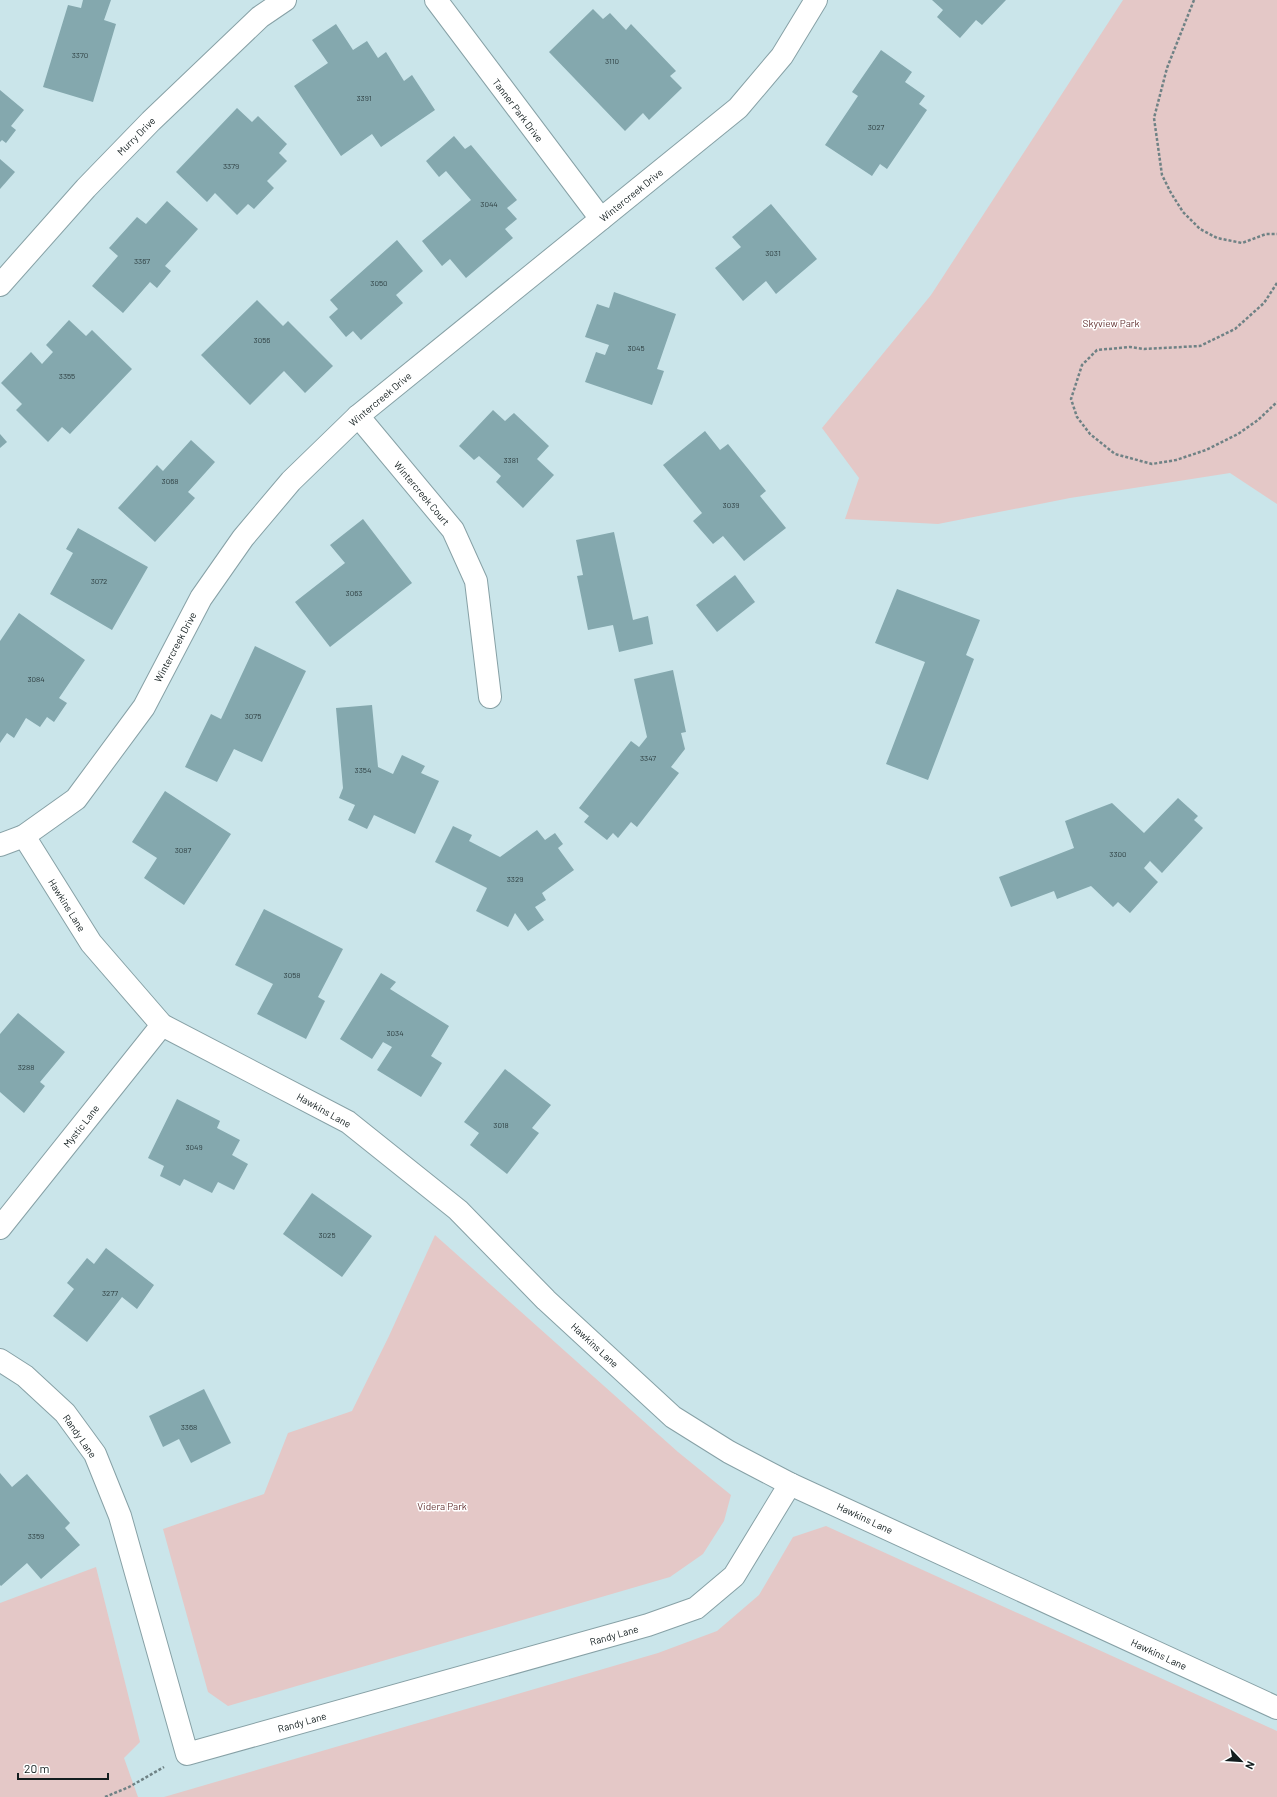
<svg xmlns="http://www.w3.org/2000/svg" width="1277" height="1797" font-family="Barlow,sans-serif">
	<style>
		.green { fill: #e4c8c7 }
		.building { fill: #84a8ae }
		.lines { fill: none; stroke-linecap: round; stroke-linejoin: round }
		.minor-casing { stroke: #87a1a6; stroke-width: 24 }
		.path { stroke: #6f8285; stroke-width: 2.5; stroke-dasharray: 3 2; stroke-linecap: butt }
		.minor { stroke: #fff; stroke-width: 22 }
		.labels { text-anchor: middle; stroke-width: 3; stroke-linejoin: round; paint-order: stroke }
		.number-label { font-size: 8px; fill: #2f4043 }
		.street-label { font-size: 10px; fill: #131e1f; stroke: #fff }
		.park-label { font-size: 10px; fill: #643333; stroke: #fff }
	</style>
	<rect width="100%" height="100%" fill="#cae5ea"/>
	<g class="green">
		<polygon points="1123,0 1277,0 1277,504 1230,473 1070,498 938,524 845,519 859,478 822,428 931,295"/>
		<polygon points="435,1235 678,1452 731,1495 724,1521 703,1554 670,1577 228,1706 208,1692 163,1529 264,1494 288,1433 352,1411 389,1336"/>
		<polygon points="826,1526 1277,1731 1277,1797 164,1797 658,1653 717,1631 759,1595 793,1537"/>
		<polygon points="96,1567 140,1742 124,1758 138,1797 0,1797 0,1603"/>
	</g>
	<g class="building">
		<polygon points="83,0 111,0 104,20 116,24 93,102 43,87 68,5 81,8"/>
		<polygon points="932,0 1006,0 982,25 976,20 960,38 937,17 943,10"/>
		<polygon points="593,9 603,19 610,13 626,30 631,24 676,71 670,76 682,88 649,120 643,113 625,131 549,52"/>
		<polygon points="336,24 353,50 367,41 378,58 386,52 404,81 412,75 435,110 381,147 372,134 341,156 294,86 328,63 312,40"/>
		<polygon points="881,50 912,72 905,82 925,96 919,104 927,110 887,169 880,164 872,176 825,145 858,96 852,92"/>
		<polygon points="0,90 24,110 11,126 16,130 6,143 2,140 0,142"/>
		<polygon points="237,108 252,122 258,116 287,144 279,153 287,161 267,181 274,188 254,209 248,204 237,215 215,193 207,202 176,172"/>
		<polygon points="454,136 465,149 471,145 517,200 507,208 517,219 505,229 513,238 466,278 450,259 442,266 422,241 471,200 446,171 439,177 426,161"/>
		<polygon points="0,159 15,172 0,189"/>
		<polygon points="167,201 198,229 165,266 171,271 157,288 150,282 123,313 92,286 118,256 109,248 137,217 146,224"/>
		<polygon points="771,204 817,259 776,294 766,281 743,301 715,268 741,247 732,237"/>
		<polygon points="397,240 423,271 396,295 403,303 361,340 353,331 346,337 329,317 338,309 330,300"/>
		<polygon points="614,292 676,314 657,369 664,371 652,405 585,382 596,352 605,355 609,345 585,337 597,304 609,308"/>
		<polygon points="257,300 283,326 288,321 333,366 305,393 284,371 250,405 201,355"/>
		<polygon points="69,320 86,336 92,330 132,369 70,434 62,427 48,442 16,410 22,404 1,383 31,352 42,364 53,352 46,345"/>
		<polygon points="493,410 505,421 514,413 549,446 537,459 554,475 523,508 496,482 501,476 479,456 474,460 459,446"/>
		<polygon points="705,431 720,450 728,444 766,491 760,496 786,528 744,561 723,536 713,544 693,521 702,513 663,465"/>
		<polygon points="0,434 7,442 0,448"/>
		<polygon points="191,440 215,462 188,492 195,498 155,542 118,508 157,465 163,471"/>
		<polygon points="363,519 412,583 330,647 295,602 345,563 330,545"/>
		<polygon points="78,528 148,567 112,630 50,594 73,553 66,549"/>
		<polygon points="614,532 633,620 648,616 653,644 619,652 613,625 588,630 577,576 583,575 576,540"/>
		<polygon points="735,575 755,602 717,632 696,605"/>
		<polygon points="897,589 980,620 966,655 974,659 928,780 886,764 925,662 875,643"/>
		<polygon points="19,613 85,660 59,698 67,703 54,722 47,717 40,727 26,718 14,738 7,733 0,743 0,641"/>
		<polygon points="255,646 306,671 262,762 234,749 217,782 185,767 211,714 221,719"/>
		<polygon points="673,670 686,732 681,733 685,749 671,767 679,773 637,827 631,822 618,838 613,833 607,840 584,822 589,816 579,808 631,741 639,747 647,737 634,679"/>
		<polygon points="372,705 378,767 393,774 402,755 425,766 421,773 439,781 415,834 374,815 367,829 348,820 355,805 339,798 343,788 336,708"/>
		<polygon points="165,791 231,834 184,905 144,878 157,858 132,842"/>
		<polygon points="1178,798 1198,816 1194,820 1203,828 1162,873 1150,861 1144,868 1158,882 1130,913 1118,902 1113,907 1091,886 1057,899 1054,891 1011,907 999,877 1074,848 1065,821 1112,803 1144,833"/>
		<polygon points="453,826 472,835 469,841 500,857 537,830 545,840 555,833 563,844 558,848 574,870 542,893 546,900 535,907 544,920 528,931 515,913 508,927 476,911 487,888 435,862"/>
		<polygon points="264,909 343,949 318,997 325,1001 306,1039 257,1014 273,984 235,965"/>
		<polygon points="381,973 396,982 390,989 449,1026 431,1056 442,1063 421,1097 377,1070 392,1047 383,1042 372,1059 340,1039"/>
		<polygon points="18,1013 65,1052 40,1082 45,1086 24,1113 0,1092 0,1034"/>
		<polygon points="505,1069 551,1105 532,1128 539,1133 507,1174 470,1145 479,1133 464,1122"/>
		<polygon points="177,1099 220,1121 217,1128 240,1140 232,1155 248,1164 234,1190 218,1182 212,1193 184,1179 180,1186 160,1176 164,1166 148,1158"/>
		<polygon points="312,1193 372,1236 342,1277 283,1234"/>
		<polygon points="106,1248 154,1285 137,1309 122,1297 87,1342 53,1316 74,1289 67,1283 87,1258 94,1264"/>
		<polygon points="204,1389 231,1443 191,1463 179,1439 163,1447 149,1416"/>
		<polygon points="0,1473 12,1487 27,1474 70,1523 65,1528 80,1545 41,1579 27,1563 1,1586 0,1585"/>
	</g>
	<g class="lines">
		<g class="minor-casing">
			<g id="minor">
				<polyline points="436,0 601,219"/>
				<polyline points="0,285 86,188 151,121 260,17 285,0"/>
				<polyline points="358,416 453,530 476,581 490,697"/>
				<polyline points="24,836 91,943 162,1025 348,1122 458,1210 546,1300 673,1417 729,1452 790,1484 1277,1708"/>
				<polyline points="0,845 24,836 76,799 144,707 201,598 243,538 291,481 358,416 738,108 782,56 816,0"/>
				<polyline points="0,1228 162,1025"/>
				<polyline points="0,1360 25,1376 65,1413 95,1454 120,1516 187,1754 648,1625 696,1608 734,1576 790,1484"/>
			</g>
		</g>
		<g class="path">
			<polyline points="1194,0 1167,68 1154,118 1162,175 1171,193 1183,212 1200,229 1217,238 1242,243 1266,234 1277,234"/>
			<polyline points="1277,283 1264,303 1235,329 1200,346 1144,349 1130,347 1097,350 1082,365 1071,399 1077,417 1090,434 1115,454 1152,464 1176,460 1206,450 1238,434 1258,420 1277,402"/>
			<polyline points="105,1797 129,1787 164,1767"/>
		</g>
		<use href="#minor" class="minor"/>
	</g>
	<g class="labels">
		<g class="number-label">
			<text x="80" y="58">3370</text>
			<text x="612" y="64">3110</text>
			<text x="364" y="101">3391</text>
			<text x="876" y="130">3027</text>
			<text x="231" y="169">3379</text>
			<text x="489" y="207">3044</text>
			<text x="773" y="256">3031</text>
			<text x="142" y="264">3367</text>
			<text x="379" y="286">3050</text>
			<text x="262" y="343">3056</text>
			<text x="636" y="351">3045</text>
			<text x="67" y="379">3355</text>
			<text x="511" y="463">3381</text>
			<text x="170" y="484">3068</text>
			<text x="731" y="508">3039</text>
			<text x="99" y="584">3072</text>
			<text x="354" y="596">3063</text>
			<text x="36" y="682">3084</text>
			<text x="253" y="719">3075</text>
			<text x="648" y="761">3347</text>
			<text x="363" y="773">3354</text>
			<text x="183" y="853">3087</text>
			<text x="1118" y="857">3300</text>
			<text x="515" y="882">3329</text>
			<text x="292" y="978">3058</text>
			<text x="395" y="1036">3034</text>
			<text x="26" y="1070">3288</text>
			<text x="501" y="1128">3018</text>
			<text x="194" y="1150">3049</text>
			<text x="327" y="1238">3025</text>
			<text x="110" y="1296">3277</text>
			<text x="189" y="1430">3368</text>
			<text x="36" y="1539">3359</text>
		</g>
		<g class="street-label">
			<text transform="translate(518 110) rotate(53)" y="4">Tanner Park Drive</text>
			<text transform="translate(136 136) rotate(-45)" y="4">Murry Drive</text>
			<text transform="translate(631 195) rotate(-39)" y="4">Wintercreek Drive</text>
			<text transform="translate(380 399) rotate(-40)" y="4">Wintercreek Drive</text>
			<text transform="translate(422 493) rotate(50)" y="4">Wintercreek Court</text>
			<text transform="translate(175 647) rotate(-62)" y="4">Wintercreek Drive</text>
			<text transform="translate(67 905) rotate(58)" y="4">Hawkins Lane</text>
			<text transform="translate(324 1110) rotate(29)" y="4">Hawkins Lane</text>
			<text transform="translate(81 1126) rotate(-52)" y="4">Mystic Lane</text>
			<text transform="translate(595 1345) rotate(43)" y="4">Hawkins Lane</text>
			<text transform="translate(80 1436) rotate(55)" y="4">Randy Lane</text>
			<text transform="translate(865 1518) rotate(25)" y="4">Hawkins Lane</text>
			<text transform="translate(614 1635) rotate(-16)" y="4">Randy Lane</text>
			<text transform="translate(1159 1654) rotate(25)" y="4">Hawkins Lane</text>
			<text transform="translate(302 1722) rotate(-16)" y="4">Randy Lane</text>
		</g>
		<g class="park-label">
			<text x="1111" y="327">Skyview Park</text>
			<text x="442" y="1510">Videra Park</text>
		</g>
	</g>
	<g transform="translate(1241 1761) rotate(115)" stroke="#ffffff" stroke-width="3" paint-order="stroke">
	<path d="M0-3L7 15L0 10L-7 15Z" fill="#131e1f"/>
	<text y="-6" font-size="11" font-weight="bold" text-anchor="middle" fill="#131e1f">N</text>
	</g>
	<path d="M18 1773v6h90v-6" fill="none" stroke="#131e1f" stroke-width="2"/>
	<text x="24" y="1773" font-size="12" fill="#131e1f" stroke="#ffffff" stroke-width="3" paint-order="stroke">20 m</text>
</svg>
